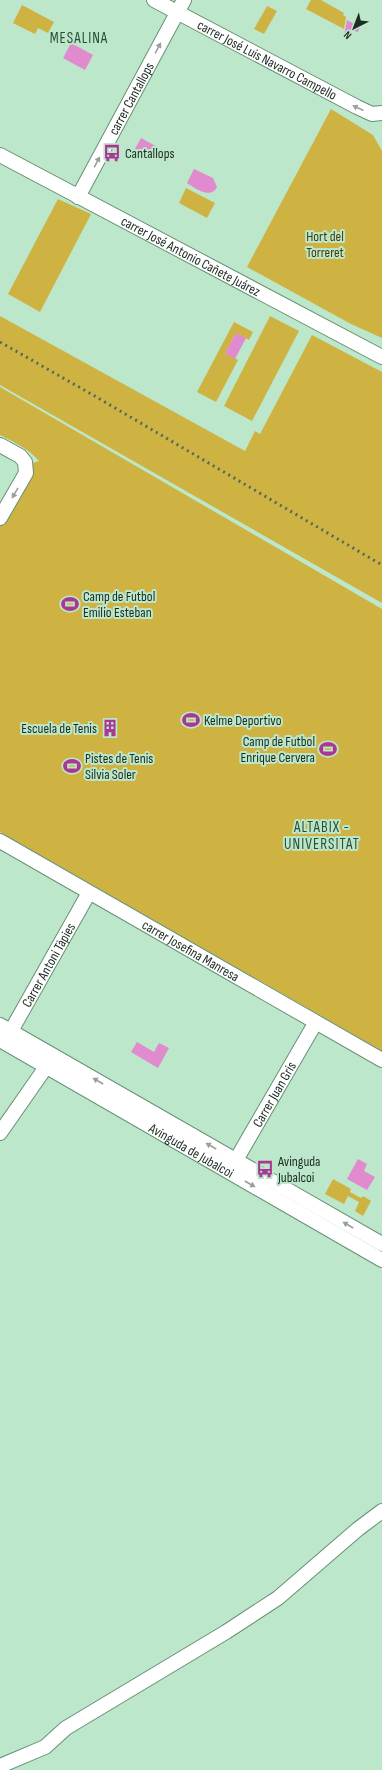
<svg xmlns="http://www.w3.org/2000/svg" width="382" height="1770" font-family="'Sofia Sans Condensed',sans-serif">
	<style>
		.green { fill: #ceb343 }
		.water { fill: #e18acd }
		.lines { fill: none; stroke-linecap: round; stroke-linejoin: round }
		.minor-casing { stroke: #689076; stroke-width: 16 }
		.minor { stroke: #fff; stroke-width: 14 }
		.rail { stroke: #526b5b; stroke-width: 3; stroke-dasharray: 2 4; stroke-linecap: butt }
		.oneway { fill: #99a09c }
		.labels { text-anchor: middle; stroke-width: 4; stroke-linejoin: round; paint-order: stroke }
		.street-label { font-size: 14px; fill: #1c2c22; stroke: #bce7cb }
		.poi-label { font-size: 14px; fill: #1c2c22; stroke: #bce7cb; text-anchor: start }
		.park-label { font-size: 14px; fill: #453a09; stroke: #bce7cb }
		.neighbourhood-label { font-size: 15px; letter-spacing: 1px; fill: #294e38; stroke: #bce7cb }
	</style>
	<rect width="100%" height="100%" fill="#bce7cb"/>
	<g class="green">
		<polygon points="311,0 321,0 344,13 343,15 346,17 344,29 306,9"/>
		<polygon points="22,5 54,22 48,33 38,28 35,34 13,23"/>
		<polygon points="267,6 277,11 264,34 254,29"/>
		<polygon points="331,109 373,135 382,151 382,338 351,324 247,267"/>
		<polygon points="186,188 215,203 207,218 179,203"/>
		<polygon points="58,199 91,214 40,312 8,294"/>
		<polygon points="0,316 245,451 255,431 260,434 312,335 382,372 382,603 0,385"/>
		<polygon points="270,316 299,331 252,421 224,406"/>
		<polygon points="234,322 253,332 249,340 236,333 225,353 238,360 216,402 197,392"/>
		<path d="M0 387 382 609V1051L0 832V525L30 471V464L39 461C29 449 14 442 0 435Z"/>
		<polygon points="333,1179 351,1189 350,1192 361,1198 363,1196 371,1201 363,1216 355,1211 359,1202 348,1196 344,1204 325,1194"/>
	</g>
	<g class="water">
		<polygon points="347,20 360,27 358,32 351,30 348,37 344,36"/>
		<polygon points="71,43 93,55 85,70 63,58"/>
		<polygon points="141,138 159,148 154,158 135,149"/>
		<path d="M194 169 213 178 217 187C210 200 195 188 187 183Z"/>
		<polygon points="236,333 246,338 235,359 225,353"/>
		<polygon points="137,1042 154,1052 159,1043 169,1048 158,1068 131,1052"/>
		<polygon points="358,1159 367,1164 364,1171 375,1177 367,1190 347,1179"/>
	</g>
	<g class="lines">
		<g class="minor-casing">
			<g id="minor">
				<path id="s1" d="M154 0 357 107 372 114 382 113"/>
				<path id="s2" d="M0 155 382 357"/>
				<path id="s3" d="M78 197 184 0"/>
				<polyline points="0,445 20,456 25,462 26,473 0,518"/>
				<path id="s4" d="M0 841 382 1060"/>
				<polyline points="0,1025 382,1244"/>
				<path id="s5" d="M11 1031 86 898"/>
				<path id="s6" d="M0 1040 382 1260"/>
				<polyline points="0,1133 46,1067"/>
				<path id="s7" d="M236 1160 313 1027"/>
				<polyline points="0,1766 45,1747 66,1728 226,1632 278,1598 358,1529 382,1511"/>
			</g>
		</g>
		<use href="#minor" class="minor"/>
		<polyline class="rail" points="0,342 93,395 382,565"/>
	</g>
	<defs><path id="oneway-solid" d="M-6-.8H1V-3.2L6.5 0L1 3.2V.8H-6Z"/></defs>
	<g class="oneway">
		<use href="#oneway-solid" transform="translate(158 48) rotate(-62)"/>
		<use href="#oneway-solid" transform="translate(358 108) rotate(-155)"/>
		<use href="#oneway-solid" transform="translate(97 162) rotate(-62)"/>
		<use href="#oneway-solid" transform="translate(15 493) rotate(120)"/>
		<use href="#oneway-solid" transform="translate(98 1081) rotate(-150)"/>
		<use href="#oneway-solid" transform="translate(211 1146) rotate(-150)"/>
		<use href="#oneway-solid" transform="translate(250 1184) rotate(30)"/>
		<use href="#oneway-solid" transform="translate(348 1225) rotate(-150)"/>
	</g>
	<defs>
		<g id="bus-bare" transform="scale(1.38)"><path d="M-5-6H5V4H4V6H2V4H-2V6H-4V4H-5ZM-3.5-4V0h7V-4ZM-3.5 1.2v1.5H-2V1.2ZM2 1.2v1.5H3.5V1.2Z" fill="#a93894" stroke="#bce7cb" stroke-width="2.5" paint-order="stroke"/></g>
		<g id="stadium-bare" transform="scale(1.38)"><path d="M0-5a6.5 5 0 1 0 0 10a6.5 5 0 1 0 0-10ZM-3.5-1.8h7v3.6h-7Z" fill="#a93894" stroke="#bce7cb" stroke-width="2.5" paint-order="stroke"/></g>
		<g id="building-bare" transform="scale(1.38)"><path d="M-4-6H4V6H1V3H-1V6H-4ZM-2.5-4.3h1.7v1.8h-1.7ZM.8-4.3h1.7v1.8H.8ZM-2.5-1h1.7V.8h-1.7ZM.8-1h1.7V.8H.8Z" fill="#a93894" stroke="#bce7cb" stroke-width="2.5" paint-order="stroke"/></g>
	</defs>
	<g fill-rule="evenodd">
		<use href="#bus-bare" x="112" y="153"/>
		<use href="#stadium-bare" x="70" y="604"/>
		<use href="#stadium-bare" x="191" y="720"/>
		<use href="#building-bare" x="110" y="728"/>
		<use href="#stadium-bare" x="328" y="749"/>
		<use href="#stadium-bare" x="72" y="766"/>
		<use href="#bus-bare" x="265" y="1169"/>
	</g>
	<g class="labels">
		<g class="street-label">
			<text dy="5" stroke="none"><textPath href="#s1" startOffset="128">carrer José Luis Navarro Campello</textPath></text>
			<text dy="5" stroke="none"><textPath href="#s3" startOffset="112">carrer Cantallops</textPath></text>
			<text dy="5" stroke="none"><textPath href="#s2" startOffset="216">carrer José Antonio Cañete Juárez</textPath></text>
			<text dy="5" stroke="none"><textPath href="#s4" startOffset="220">carrer Josefina Manresa</textPath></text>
			<text dy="5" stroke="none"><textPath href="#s5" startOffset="76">Carrer Antoni Tàpies</textPath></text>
			<text dy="5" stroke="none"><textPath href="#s7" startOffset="76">Carrer Juan Gris</textPath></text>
			<text dy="5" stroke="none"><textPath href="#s6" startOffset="221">Avinguda de Jubalcoi</textPath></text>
		</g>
		<g class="poi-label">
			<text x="125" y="158">Cantallops</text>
			<text x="83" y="601">Camp de Futbol<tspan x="83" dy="16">Emilio Esteban</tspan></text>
			<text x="204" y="725">Kelme Deportivo</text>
			<text x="97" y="733" text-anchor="end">Escuela de Tenis</text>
			<text x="315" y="746" text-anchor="end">Camp de Futbol<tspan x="315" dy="16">Enrique Cervera</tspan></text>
			<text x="85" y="763">Pistes de Tenis<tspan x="85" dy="16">Silvia Soler</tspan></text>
			<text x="278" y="1166">Avinguda<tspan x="278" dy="16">Jubalcoi</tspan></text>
		</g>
		<g class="park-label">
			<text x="325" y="241">Hort del<tspan x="325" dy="16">Torreret</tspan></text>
		</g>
		<g class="neighbourhood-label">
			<text x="79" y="43">MESALINA</text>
			<text x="322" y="832">ALTABIX -<tspan x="322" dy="17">UNIVERSITAT</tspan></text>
		</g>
	</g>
	<g transform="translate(354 28) rotate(222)" stroke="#bce7cb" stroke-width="3" paint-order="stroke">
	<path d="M0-3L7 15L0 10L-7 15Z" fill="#1c2c22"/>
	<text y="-6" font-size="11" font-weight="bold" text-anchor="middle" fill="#1c2c22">N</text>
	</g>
</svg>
